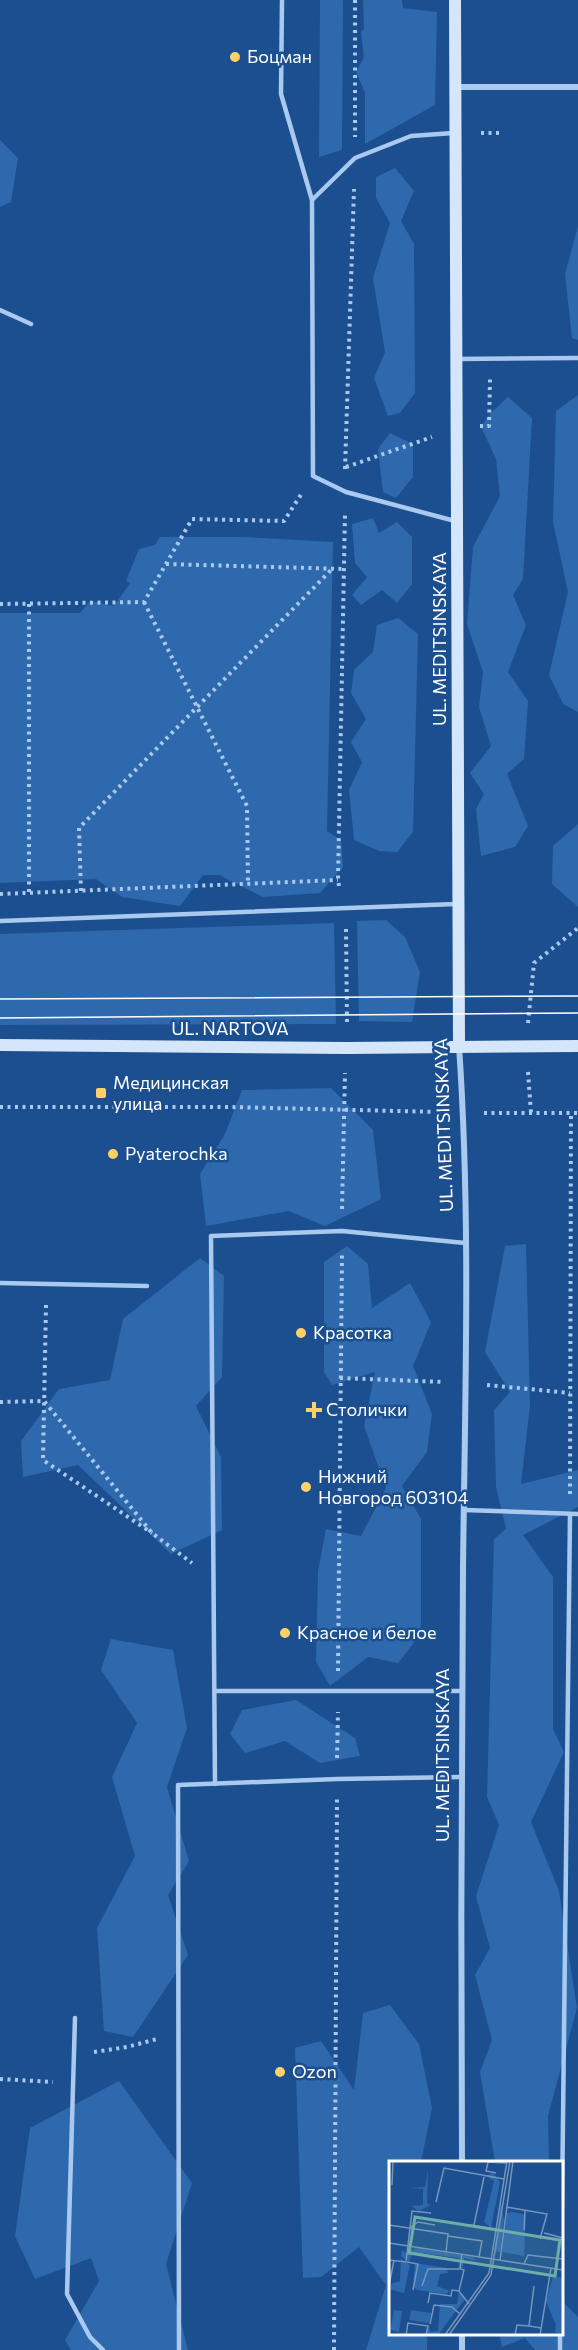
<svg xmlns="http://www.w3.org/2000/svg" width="578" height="2350" font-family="Commissioner,sans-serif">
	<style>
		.green { fill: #2e69ad }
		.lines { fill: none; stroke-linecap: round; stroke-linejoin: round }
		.path { stroke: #a9c9ee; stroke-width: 4; stroke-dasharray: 3 4.5; stroke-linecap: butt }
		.lane { stroke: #a9c9ee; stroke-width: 4.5 }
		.street { stroke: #a9c9ee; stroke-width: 6 }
		.secondary { stroke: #d6e6fa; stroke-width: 12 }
		.tram { stroke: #fff; stroke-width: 1.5 }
		.poi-dot { fill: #ffd166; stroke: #1b4f8f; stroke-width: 2 }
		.labels { text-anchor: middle; stroke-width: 5; stroke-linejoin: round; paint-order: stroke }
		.poi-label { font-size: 18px; fill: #fff; stroke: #1b4f8f; text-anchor: start }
		.street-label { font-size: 18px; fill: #fff; stroke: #1b4f8f }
		.inset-road { fill: none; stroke: #7695bc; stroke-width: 1.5 }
		.view { fill: #6fada8; fill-opacity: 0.15; stroke: #6fada8; stroke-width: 3 }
		.inset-edge { fill: none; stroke: #fff; stroke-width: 3 }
	</style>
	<rect width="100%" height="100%" fill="#1b4f8f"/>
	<g class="green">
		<polygon points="320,0 343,0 342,150 319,157"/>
		<polygon points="363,0 402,0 403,8 437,12 435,105 365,144 365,93 356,72 364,58 361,31 364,29"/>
		<polygon points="0,140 18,158 11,202 0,207"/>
		<polygon points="395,168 414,191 401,221 414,244 415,393 400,413 388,416 374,378 385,352 373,278 390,223 376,198 376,177"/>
		<polygon points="578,226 578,340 572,338 565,274"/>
		<polygon points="578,395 578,712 563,704 549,675 568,592 553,522 556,411"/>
		<polygon points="508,397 532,418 523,579 513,595 526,625 508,672 528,701 524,759 507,774 528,826 515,847 481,856 476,809 484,794 470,773 491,746 479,707 483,672 467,624 473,547 500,496 496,459 481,427 490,414"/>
		<polygon points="390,433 413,444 413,477 396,498 383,492 378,449"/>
		<polygon points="373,518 379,533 397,522 412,537 412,584 397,603 382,590 361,605 352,595 367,577 355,563 352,524"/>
		<polygon points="160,537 244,537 333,542 327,831 341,840 343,867 320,893 263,897 219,875 203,875 180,906 122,897 96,879 0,883 0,613 80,613 90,601 114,606 130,583 126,581 139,549 155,545"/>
		<polygon points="398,618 418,634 413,832 397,852 379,851 354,840 349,790 362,762 351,742 366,719 351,693 354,670 373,652 377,625"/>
		<polygon points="578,824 578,907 552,884 553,846"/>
		<polygon points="386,920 405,937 420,972 412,1022 359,1021 357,921"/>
		<polygon points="334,923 336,1024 0,1025 0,934"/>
		<polygon points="331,1088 373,1130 381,1199 325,1226 289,1211 206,1226 200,1174 225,1134 242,1090"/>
		<polygon points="526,1244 530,1405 521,1484 578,1470 578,1507 523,1535 553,1577 553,1729 564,1752 531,1822 559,1891 577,2008 548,2116 549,2162 495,2162 480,2072 492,2040 475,1975 490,1948 476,1896 499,1825 487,1797 494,1539 506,1529 496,1487 494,1410 510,1392 485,1352 505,1246"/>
		<polygon points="347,1246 368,1264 372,1308 410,1283 431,1322 413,1366 432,1414 427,1452 402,1486 421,1519 421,1634 398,1663 368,1657 330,1686 316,1662 318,1571 326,1529 361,1536 386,1488 364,1426 375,1372 332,1385 324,1372 324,1262"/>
		<polygon points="200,1258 224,1276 222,1377 196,1406 221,1457 222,1530 171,1554 78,1465 23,1477 21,1441 59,1389 110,1380 123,1319"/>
		<polygon points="111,1639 173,1650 187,1728 167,1787 189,1861 168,1895 188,1955 133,2037 104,2031 97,1928 135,1856 112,1777 137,1723 101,1670"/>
		<polygon points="296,1700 355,1738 360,1756 320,1763 285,1741 245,1753 230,1734 242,1710"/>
		<polygon points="390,2005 419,2044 432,2108 421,2162 390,2162 390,2334 427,2334 427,2350 366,2350 386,2285 359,2247 321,2277 303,2278 295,2048 321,2041 354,2090 363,2013"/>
		<polygon points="119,2081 192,2183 166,2264 188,2350 71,2350 65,2340 99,2281 91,2258 35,2279 15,2236 30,2128"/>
		<polygon points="562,2301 578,2317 578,2350 535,2350 525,2338 502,2347 499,2334 562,2334"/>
	</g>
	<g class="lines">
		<g class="path">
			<polyline points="355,0 355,137"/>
			<polyline points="481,133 502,133"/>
			<polyline points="480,426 489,426 490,379"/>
			<polyline points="346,467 432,437"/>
			<polyline points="345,469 354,189"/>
			<polyline points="166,564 344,569"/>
			<polyline points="144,602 247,806 248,885"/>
			<polyline points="0,604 144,602 192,519 284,521 302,493"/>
			<polyline points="29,604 29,893"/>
			<polyline points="339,886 338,880 345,513"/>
			<polyline points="81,891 79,828 332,569"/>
			<polyline points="0,894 338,880"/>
			<polyline points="346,929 347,1023"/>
			<polyline points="528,1023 534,963 578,928"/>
			<polyline points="528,1072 531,1113"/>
			<polyline points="0,1107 229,1107 440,1112"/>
			<polyline points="484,1113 578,1113"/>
			<polyline points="342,1209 345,1073"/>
			<polyline points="46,1305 43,1460 152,1533"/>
			<polyline points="340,1378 444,1382"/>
			<polyline points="487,1385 570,1393"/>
			<polyline points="0,1402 44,1401 152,1533 192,1563"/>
			<polyline points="570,1494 571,1113"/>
			<polyline points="338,1671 342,1253"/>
			<polyline points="337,1758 338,1712"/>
			<polyline points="94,2052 127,2047 157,2039"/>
			<polyline points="0,2079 53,2082"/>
			<polyline points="334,2350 337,1799"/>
		</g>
		<g class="lane">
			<polyline points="282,0 281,94 312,200 313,476 346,492 455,521"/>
			<polyline points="312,200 355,158 411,136 453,133"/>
			<polyline points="0,310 31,324"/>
			<polyline points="457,359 578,358"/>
			<polyline points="0,921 456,904"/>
			<polyline points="0,1283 147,1286"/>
			<polyline points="464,1510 578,1514"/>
			<polyline points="215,1691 462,1691"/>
			<polyline points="215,1784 211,1236 342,1231 465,1243"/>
			<polyline points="75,2018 67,2294 90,2337 103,2350"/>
			<polyline points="562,2207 570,1515"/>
			<polyline points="179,2350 178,1785 337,1779 461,1777"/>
			<polyline points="560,2350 560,2334"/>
		</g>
		<g class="street">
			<polyline points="456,87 578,87"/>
			<path d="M459 1046C471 1220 465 1394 463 1568 461 1766 461 1964 462 2162"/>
			<polyline points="462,2334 462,2350"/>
		</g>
		<g class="secondary">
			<polyline points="455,0 459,1046"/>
			<polyline points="0,1045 347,1048 578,1046"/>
		</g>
		<g class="tram">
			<polyline points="0,999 578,996"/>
			<polyline points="0,1018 578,1013"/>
		</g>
	</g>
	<g class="poi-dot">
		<circle cx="235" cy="57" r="6"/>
		<rect x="95" y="1087" width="12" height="12" rx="3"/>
		<circle cx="113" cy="1154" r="6"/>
		<circle cx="301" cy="1333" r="6"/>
		<path d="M311 1401h6v6h6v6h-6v6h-6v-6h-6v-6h6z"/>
		<circle cx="306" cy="1487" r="6"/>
		<circle cx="285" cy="1633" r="6"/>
		<circle cx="280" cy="2072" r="6"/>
	</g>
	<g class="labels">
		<g class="poi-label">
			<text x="247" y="63">Боцман</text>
			<text x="113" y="1089">Медицинская<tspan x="113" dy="21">улица</tspan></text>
			<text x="125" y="1160">Pyaterochka</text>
			<text x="313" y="1339">Красотка</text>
			<text x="326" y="1416">Столички</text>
			<text x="318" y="1483">Нижний<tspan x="318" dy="21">Новгород 603104</tspan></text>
			<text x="297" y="1639">Красное и белое</text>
			<text x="292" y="2078">Ozon</text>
		</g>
		<g class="street-label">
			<text transform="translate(440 639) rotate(-90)" y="6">UL. MEDITSINSKAYA</text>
			<text x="230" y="1035">UL. NARTOVA</text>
			<text transform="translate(444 1125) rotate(-92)" y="6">UL. MEDITSINSKAYA</text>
			<text transform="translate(443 1755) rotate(-90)" y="6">UL. MEDITSINSKAYA</text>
		</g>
	</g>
	<g transform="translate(389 2161)">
		<rect width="174" height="174" fill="#1b4f8f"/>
		<path d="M39 8 38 42 42 44 30 50 22 45 34 44V28L20 27 36 26ZM104 12 111 21 102 67 95 61 105 20 97 15ZM112 41 115 59 111 91 105 90ZM124 51 137 54 135 95 113 91 118 52ZM27 87 83 96 89 100 75 97 74 107H69L71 97 24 91 20 101 12 95 13 89 17 92ZM12 98 21 104 15 132 0 128V113L2 123 11 120ZM26 102 58 107 59 112 51 113 48 125 61 130 57 133 28 129 24 125ZM164 115 174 117V174L166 171 167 164 157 140ZM70 130 76 138 49 174H37L39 165 42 171 49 170 51 143H68ZM5 149 13 150 10 171 1 169ZM22 149 42 152 40 162 20 159Z" fill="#2e69ad"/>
		<path class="inset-road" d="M107 12 97 10 99 1 117 2M3 24 4 0M47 41 55 7 115 18M117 46 158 53 151 78M0 64 59 73 57 91M81 64 107 68M85 64 95 16M22 66 29 61 46 64M135 69 136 49M155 72 174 77M59 75 93 80 90 96M0 82 174 109M19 91 72 100M73 93 71 108 75 109 70 130 80 143M0 99 17 101 23 50 42 52M111 99 124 0M18 101 29 103 24 129M135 103 139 94 174 98M0 125 5 99M33 125 39 108H71M145 125 140 165 152 167M39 142 41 132 62 135 63 129 70 130M41 163 45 144 63 146 71 153M17 174 19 162 39 165 37 174M56 174 100 112 118 0M60 174 102 114 121 0M126 174 128 164 140 165M151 174 162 107"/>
		<path class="view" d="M26 56 171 79 166 115 20 92Z"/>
		<rect width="174" height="174" class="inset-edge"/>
	</g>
</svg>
